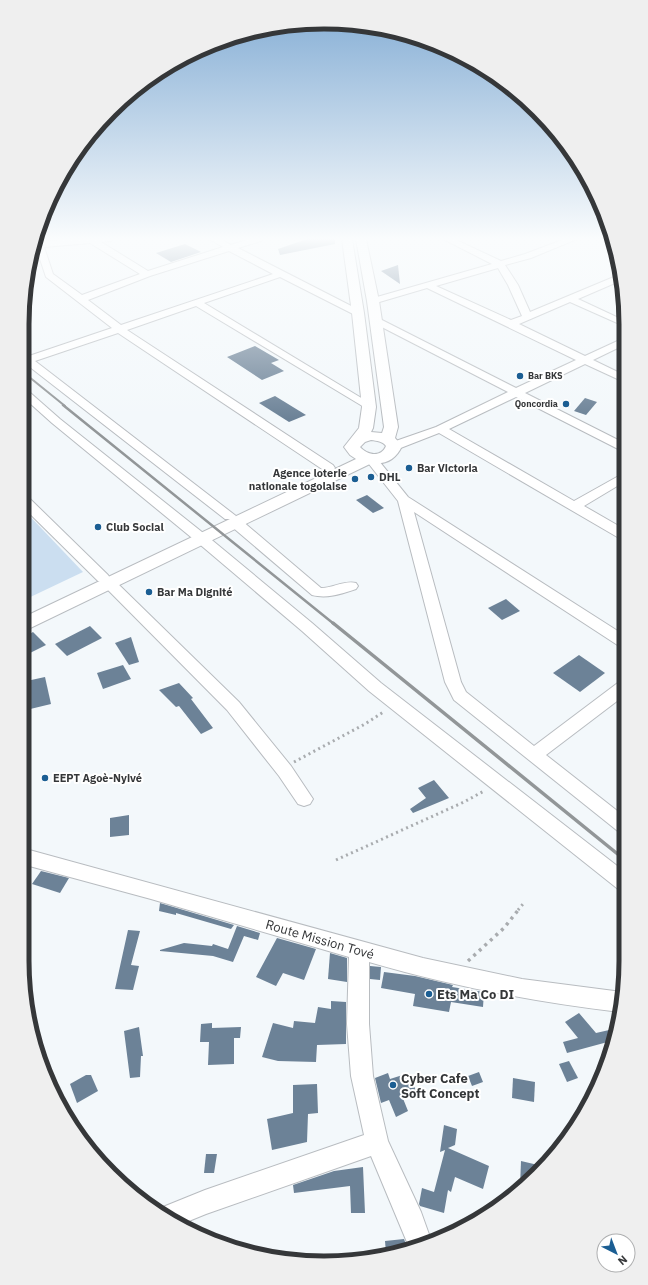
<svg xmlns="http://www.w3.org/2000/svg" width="648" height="1285" font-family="'IBM Plex Sans',sans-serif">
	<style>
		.green { fill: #cbdef0 }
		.building { fill: #6c8297 }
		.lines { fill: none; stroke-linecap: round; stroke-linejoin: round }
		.minor-casing { stroke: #b8bcc0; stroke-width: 2 }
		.major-casing { stroke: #b8bcc0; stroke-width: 2 }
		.path-far1 { stroke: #a9acaf; stroke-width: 3; stroke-dasharray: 2 3.5; stroke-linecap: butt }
		.path { stroke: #a9acaf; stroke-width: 3.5; stroke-dasharray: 3 4.5; stroke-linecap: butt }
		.minor { fill: #fff; fill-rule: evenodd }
		.major { fill: #fff; fill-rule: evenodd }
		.rail-far2 { stroke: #929698; stroke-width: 2 }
		.rail-far1 { stroke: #929698; stroke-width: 2.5 }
		.rail { stroke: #929698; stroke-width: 3.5 }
		.poi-dot { fill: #1b5e93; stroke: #fff; stroke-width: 1.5 }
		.labels { text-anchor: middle; stroke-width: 4; stroke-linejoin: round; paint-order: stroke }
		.far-poi-label { font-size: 9px; font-weight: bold; fill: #353739; stroke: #fff; text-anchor: start }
		.poi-label { font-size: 11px; font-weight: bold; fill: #353739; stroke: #fff; text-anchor: start }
		.near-street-label { font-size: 13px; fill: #353739; stroke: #fff }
		.near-poi-label { font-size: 13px; font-weight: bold; fill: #353739; stroke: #fff; text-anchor: start }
		.rim { fill: none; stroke: #353739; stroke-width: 5 }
	</style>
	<rect width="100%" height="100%" fill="#f3f8fb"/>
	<polygon class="green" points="22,508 83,572 22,601"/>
	<g class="building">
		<polygon points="307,239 335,239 335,244 280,255 278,249"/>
		<polygon points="185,244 201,252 171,262 156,253"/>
		<polygon points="398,265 400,284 381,271"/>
		<polygon points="255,346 279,360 271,363 284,371 262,380 227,357"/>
		<polygon points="275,396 306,415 289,422 259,403"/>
		<polygon points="585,398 597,402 586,415 574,411"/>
		<polygon points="367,495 384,508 373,513 356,500"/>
		<polygon points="506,599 520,611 502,620 488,608"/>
		<polygon points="90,626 102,638 67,656 55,644"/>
		<polygon points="33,632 46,645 28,654 22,649 22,638"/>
		<polygon points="131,637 139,662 129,665 115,643"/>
		<polygon points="579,655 605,673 580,692 553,673"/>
		<polygon points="123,665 131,679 103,689 97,673"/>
		<polygon points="45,677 51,704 22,711 22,682"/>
		<polygon points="179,683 193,698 191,699 213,728 201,734 179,706 176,707 159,690"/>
		<polygon points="434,780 449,798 413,813 410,809 426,798 418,788"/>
		<polygon points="129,815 129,835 110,837 110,818"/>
		<polygon points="41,871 69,878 60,893 32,884"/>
		<polygon points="160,903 234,925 231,929 176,913 176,915 159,911"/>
		<polygon points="237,926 260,933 258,940 244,936 233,962 213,956 160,951 160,950 184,943 212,946 213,944 228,949"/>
		<polygon points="128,930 140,931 131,965 139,966 133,990 115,989"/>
		<polygon points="277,938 316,949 304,980 283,973 276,986 256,977"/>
		<polygon points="330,953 347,958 347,982 328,979"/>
		<polygon points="370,966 381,967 380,980 370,979"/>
		<polygon points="384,972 415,976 453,985 452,987 484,992 483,1007 451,1002 449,1012 413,1006 415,994 381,988"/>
		<polygon points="331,1001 346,1002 346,1044 317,1045 316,1062 278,1061 262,1057 273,1023 293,1028 294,1021 315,1023 318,1007 331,1009"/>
		<polygon points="579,1013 596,1033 618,1028 615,1040 567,1053 563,1042 578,1038 565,1022"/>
		<polygon points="212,1023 212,1028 241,1027 240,1038 234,1038 234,1064 208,1065 209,1042 200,1042 201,1024"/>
		<polygon points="139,1027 143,1056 141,1056 140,1077 130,1078 124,1031"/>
		<polygon points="569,1061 578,1078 567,1082 559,1064"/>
		<polygon points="479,1072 483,1082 472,1086 468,1076"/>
		<polygon points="388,1073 390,1079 409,1073 416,1091 402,1096 408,1111 396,1117 389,1100 381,1103 375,1078"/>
		<polygon points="86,1075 91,1075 98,1091 77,1103 70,1084"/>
		<polygon points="513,1078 535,1082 534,1102 512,1098"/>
		<polygon points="317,1084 318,1113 308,1114 307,1142 272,1150 267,1119 293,1113 293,1085"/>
		<polygon points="444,1125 457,1129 455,1145 448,1148 489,1166 483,1189 455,1177 451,1192 448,1190 444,1213 420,1206 419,1204 422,1188 434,1192 445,1150 440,1152"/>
		<polygon points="206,1154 217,1154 214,1173 204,1173"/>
		<polygon points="521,1161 538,1165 538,1174 520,1187"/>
		<polygon points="363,1167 365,1213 351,1213 350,1186 294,1193 293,1185 334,1171"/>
		<polygon points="404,1239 407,1247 386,1253 385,1241"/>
	</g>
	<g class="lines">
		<g class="minor-casing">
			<g id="minor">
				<path d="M76 239H112L111 241 101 242 148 271 223 247 209 239H220L231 245 249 239H262L261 241 238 248 361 311 363 313 361 315H355L280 277 204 303 373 405 375 407 369 410 196 306 127 330 333 465 335 468 333 471H325L118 333 35 361 236 516 235 519H225L26 364 23 365V354L29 356 112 328 46 277 36 247H32L34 242ZM90 243 140 274 82 295 53 274 44 247ZM229 251 273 274 121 325 88 300 150 276Z"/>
				<path d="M443 239H454L501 261 525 254 565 239H577L531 258 505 265 518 285 530 312 621 274 622 280 578 299 623 320 624 326 570 302 519 324 585 356 624 338V345L593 360 624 375V382L585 364 525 393 624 443V452L516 397 449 429 574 501 624 473V482L584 506 624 529V539L619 538 439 433 398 449H390L388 446 390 443 436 427 508 392 372 322 370 320 372 318H378L516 388 576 360 427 288 376 303H370L368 301 370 299 492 264ZM498 268 508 285 522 316 511 320 436 286Z"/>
				<polygon points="23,389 27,390 60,419 207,536 312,623 381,683 625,872 625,891 618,889 369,691 302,631 197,542 52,423 23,397"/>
				<polygon points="371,455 375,456 408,497 624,635 624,647 619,646 414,512 461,682 466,692 534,746 619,682 625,680 625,695 546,755 625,817 625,834 619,832 454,700 445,682 398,501 365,459 367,456"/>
				<polygon points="22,494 26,495 108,575 110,578 109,580 115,581 239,702 291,766 313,799 310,804 304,806 298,804 279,776 227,710 105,587 103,584 104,582 98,581 22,506"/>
				<path d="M236 519 241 520 321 588C333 588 345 580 356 583L358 586 356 589C341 594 327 599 312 595L231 526 229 523 231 520Z"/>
				<path d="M22 848 423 958 522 979 622 992 623 993 620 1012C535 1002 451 986 369 962V1024L373 1076 388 1141 421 1212 431 1240 409 1247 371 1156 206 1214 179 1225 173 1222 158 1211V1209L205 1190 364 1135 351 1076 347 1024 349 957 151 899 22 864Z"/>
			</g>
		</g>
		<g class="major-casing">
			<path id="major" d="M342 239H352L364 313 376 407 373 428 371 432 382 433 384 427 367 301 356 239H366L379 301 398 427 395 438 402 446C396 459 386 465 372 463L22 632V618L356 459 350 455 344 447 359 428 362 407 352 313ZM371 440C377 441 382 441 386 446 381 458 367 455 360 447L365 442Z"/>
		</g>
		<g class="path-far1">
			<polyline points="294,762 365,724 385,711"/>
			<polyline points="336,860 464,802 484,791"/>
			<polyline points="518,910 523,904"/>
		</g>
		<polyline class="path" points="468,961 504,928 519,909"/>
		<use href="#minor" class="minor"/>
		<use href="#major" class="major"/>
		<polyline class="rail-far2" points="23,372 65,406"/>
		<polyline class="rail-far1" points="63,405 334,624"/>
		<polyline class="rail" points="333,623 625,860"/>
	</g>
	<linearGradient id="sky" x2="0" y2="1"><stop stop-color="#82acd4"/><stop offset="0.57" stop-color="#fafcfd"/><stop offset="1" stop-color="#fafcfd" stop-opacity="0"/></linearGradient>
	<rect width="648" height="419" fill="url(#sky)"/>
	<g class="poi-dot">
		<circle cx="520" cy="376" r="4"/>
		<circle cx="566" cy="404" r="4"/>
		<circle cx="409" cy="468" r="4"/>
		<circle cx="371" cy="477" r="4"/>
		<circle cx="355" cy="479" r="4"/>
		<circle cx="98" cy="527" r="4"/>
		<circle cx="149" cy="592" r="4"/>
		<circle cx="45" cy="778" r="4"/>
		<circle cx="429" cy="994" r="4"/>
		<circle cx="393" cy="1085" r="4"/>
	</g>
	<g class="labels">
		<g class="far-poi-label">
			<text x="528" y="379">Bar BKS</text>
			<text x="558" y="407" text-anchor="end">Qoncordia</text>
		</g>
		<g class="poi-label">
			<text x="417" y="472">Bar Victoria</text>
			<text x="347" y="477" text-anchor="end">Agence loterie<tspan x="347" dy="13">nationale togolaise</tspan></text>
			<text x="379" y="481">DHL</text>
			<text x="106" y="531">Club Social</text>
			<text x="157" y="596">Bar Ma Dignité</text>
			<text x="53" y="782">EEPT Agoè-Nyivé</text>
		</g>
		<g class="near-street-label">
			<text transform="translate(320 939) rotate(16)" y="5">Route Mission Tové</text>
		</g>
		<g class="near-poi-label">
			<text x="437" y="999">Ets Ma Co DI</text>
			<text x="401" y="1083">Cyber Cafe<tspan x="401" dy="15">Soft Concept</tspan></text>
		</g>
	</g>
	<path d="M0 0H648V1285H0ZM324 29H324A295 295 0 0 1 619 324V961A295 295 0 0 1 324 1256H324A295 295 0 0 1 29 961V324A295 295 0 0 1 324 29Z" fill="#efefef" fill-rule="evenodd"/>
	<path class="rim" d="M324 29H324A295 295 0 0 1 619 324V961A295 295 0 0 1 324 1256H324A295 295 0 0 1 29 961V324A295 295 0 0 1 324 29Z"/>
	<g transform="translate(616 1253) rotate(138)"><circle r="19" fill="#ffffff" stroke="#aeafb0"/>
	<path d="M0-3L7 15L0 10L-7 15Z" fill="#1b5e93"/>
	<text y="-6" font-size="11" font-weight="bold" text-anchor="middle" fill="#353739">N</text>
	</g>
</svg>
